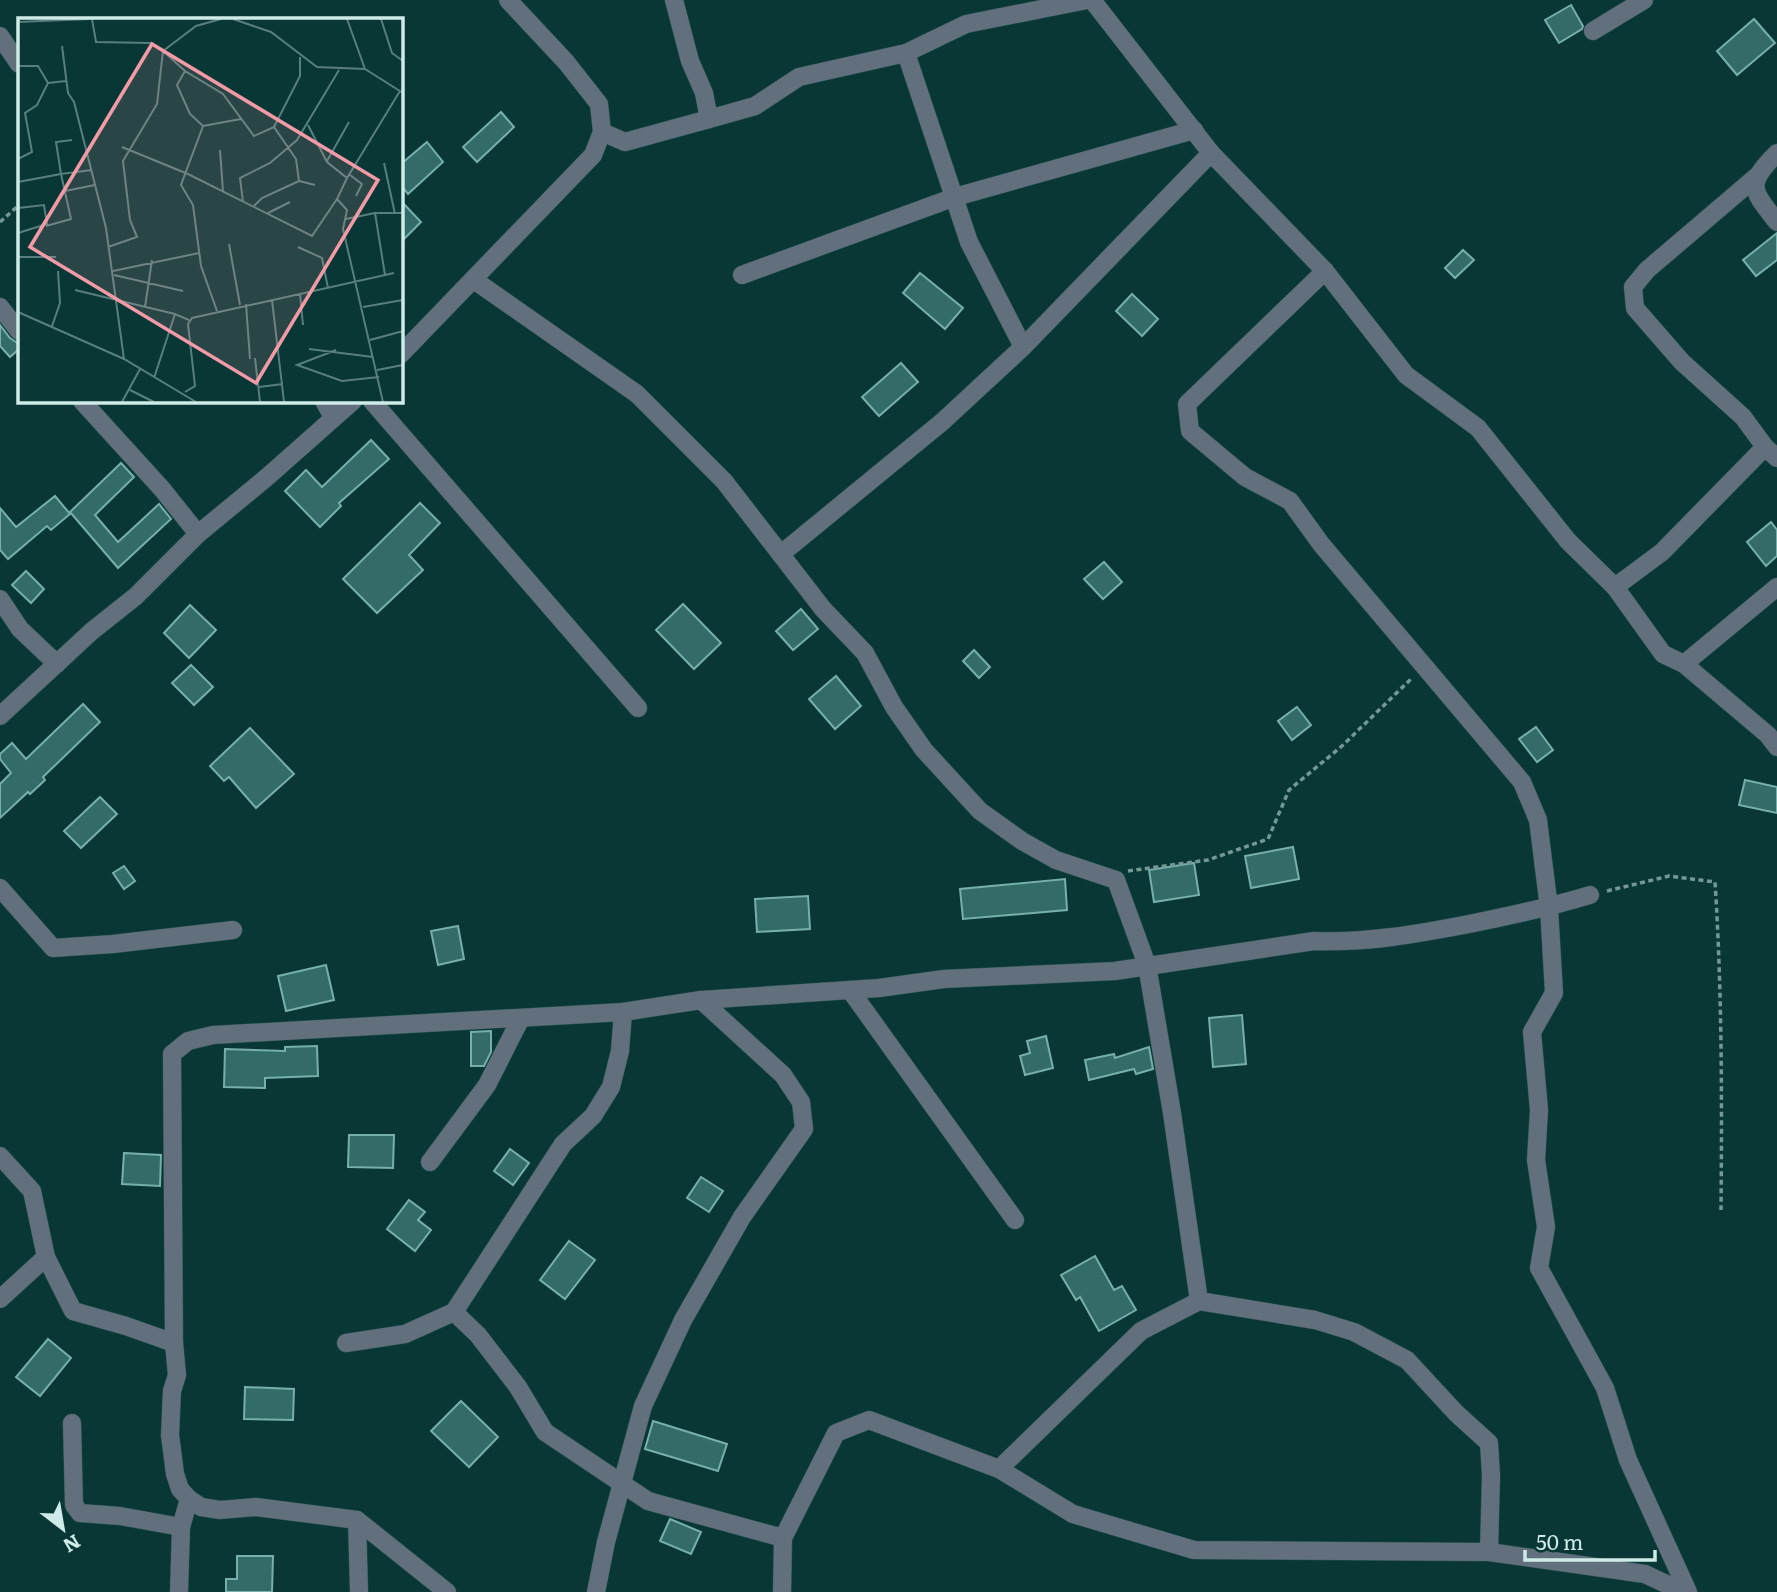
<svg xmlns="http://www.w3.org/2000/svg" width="1777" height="1592" font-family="Literata,serif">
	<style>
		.building { fill: #326b68; stroke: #76afab; stroke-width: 2 }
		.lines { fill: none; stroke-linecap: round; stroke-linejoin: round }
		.minor-casing { stroke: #285452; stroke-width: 19 }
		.path { stroke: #749896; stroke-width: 3.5; stroke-dasharray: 5 3.5; stroke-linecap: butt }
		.minor { stroke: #626f7d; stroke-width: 18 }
		.inset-road { fill: none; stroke: #587f7d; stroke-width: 2 }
		.view { fill: #f39aa7; fill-opacity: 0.15; stroke: #f39aa7; stroke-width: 3.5 }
		.inset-edge { fill: none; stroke: #cfebe9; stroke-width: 3.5 }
	</style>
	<rect width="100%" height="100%" fill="#083735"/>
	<g class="building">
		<polygon points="1571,5 1583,26 1582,29 1559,43 1545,20"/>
		<polygon points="1754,19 1775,43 1737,75 1717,51"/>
		<polygon points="501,112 514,127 477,162 463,147"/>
		<polygon points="427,142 443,162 408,194 401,185 401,164"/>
		<polygon points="401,201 421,222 401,242"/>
		<polygon points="1777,233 1777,260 1756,276 1743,260"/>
		<polygon points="1463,250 1474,260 1455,278 1445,268"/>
		<polygon points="920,273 963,308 945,329 903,293"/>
		<polygon points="1132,294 1158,319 1142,336 1116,311"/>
		<polygon points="0,325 10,338 19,344 19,349 10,357 0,346"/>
		<polygon points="901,363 918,382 879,416 862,397"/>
		<polygon points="371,440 389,459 339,503 341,506 320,527 285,491 306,470 322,487"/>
		<polygon points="121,463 134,477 95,515 118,542 159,504 171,519 118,568 70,512"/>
		<polygon points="55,496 70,514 51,530 47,526 8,559 0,550 0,508 16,527"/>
		<polygon points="420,503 440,523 409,555 423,570 377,613 343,579"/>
		<polygon points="1771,522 1777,530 1777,556 1766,566 1747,542"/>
		<polygon points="1104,562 1122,582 1103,599 1084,579"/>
		<polygon points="26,571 44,589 31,603 12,585"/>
		<polygon points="683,604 721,643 694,669 656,630"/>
		<polygon points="190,605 216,630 189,658 164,633"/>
		<polygon points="801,609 818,629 793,650 776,631"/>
		<polygon points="974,650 990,667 979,678 963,661"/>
		<polygon points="191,665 213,687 194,705 172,683"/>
		<polygon points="836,676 861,706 835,729 809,699"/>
		<polygon points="83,704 100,722 43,777 45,780 30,794 28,792 0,818 0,784 11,773 0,759 0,754 12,743 26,759"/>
		<polygon points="1297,707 1311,725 1292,740 1278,721"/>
		<polygon points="1536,727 1553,750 1537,762 1519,739"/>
		<polygon points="250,728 294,774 256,808 229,777 224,781 210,766"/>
		<polygon points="1745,780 1777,787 1777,813 1739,805"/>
		<polygon points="100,797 117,814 81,848 64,831"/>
		<polygon points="1293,847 1299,879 1251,888 1245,856"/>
		<polygon points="1194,863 1199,895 1154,902 1149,870"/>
		<polygon points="124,866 135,881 124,889 113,873"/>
		<polygon points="1065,879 1067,910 963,919 960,889"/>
		<polygon points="808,896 810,929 757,932 755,899"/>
		<polygon points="458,926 464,959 438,965 431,931"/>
		<polygon points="326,965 334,1000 286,1011 278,976"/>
		<polygon points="1242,1015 1246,1064 1213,1067 1209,1018"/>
		<polygon points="491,1031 491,1052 484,1066 471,1066 471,1032"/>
		<polygon points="1046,1036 1053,1068 1025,1075 1020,1056 1030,1053 1027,1041"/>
		<polygon points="317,1046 318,1076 265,1078 265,1088 224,1087 225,1049 285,1051 285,1047"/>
		<polygon points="1149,1047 1153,1069 1136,1074 1134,1069 1089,1080 1085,1060 1114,1054 1115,1058"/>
		<polygon points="349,1135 394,1135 393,1168 348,1167"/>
		<polygon points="510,1149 529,1163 513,1185 494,1171"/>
		<polygon points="124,1153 161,1155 160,1186 122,1184"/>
		<polygon points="701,1177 723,1191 709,1212 687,1198"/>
		<polygon points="409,1200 425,1212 418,1220 431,1230 415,1251 387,1229"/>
		<polygon points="569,1241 595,1260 565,1299 540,1280"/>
		<polygon points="1095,1256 1114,1290 1122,1286 1136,1310 1099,1331 1080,1297 1076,1300 1061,1275"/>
		<polygon points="48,1339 71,1358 40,1396 16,1377"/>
		<polygon points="245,1387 294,1389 293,1420 244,1419"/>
		<polygon points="461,1401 498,1437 469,1467 431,1431"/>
		<polygon points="653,1421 727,1444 718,1471 645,1449"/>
		<polygon points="670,1519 701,1532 691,1554 660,1541"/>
		<polygon points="237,1556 273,1556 272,1592 226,1592 226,1579 237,1579"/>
	</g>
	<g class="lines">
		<g class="minor-casing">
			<g id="minor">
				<polyline points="1092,0 1211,153 1325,271 1406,375 1478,428 1568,541 1615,587 1663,654 1684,664 1768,735 1777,747"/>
				<polyline points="1593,31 1644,0"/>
				<polyline points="0,36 19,64"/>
				<polyline points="906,53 969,242 1023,347"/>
				<polyline points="709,119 755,106 799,77 906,53 966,24 1087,0"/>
				<polyline points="602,132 625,142 709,119 704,93 690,61 674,0"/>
				<path d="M1777 153C1745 185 1752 190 1777 222"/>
				<polyline points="1756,177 1647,270 1633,287 1635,308 1682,362 1743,417 1765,447 1777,458"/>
				<polyline points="1325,271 1187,404 1190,431 1245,477 1290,501 1321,544 1522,782 1538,820 1549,908 1554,993 1532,1032 1539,1110 1536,1160 1546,1227 1539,1268 1605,1388 1628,1460 1688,1592"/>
				<polyline points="742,275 955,197 1194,130"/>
				<polyline points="474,280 637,394 724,481 823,609 865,653 894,707 924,750 980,811 1022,841 1056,860 1116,880 1147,965 1172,1113 1199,1301"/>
				<polyline points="0,307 19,331"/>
				<polyline points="401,354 593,155 602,132 599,104 566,62 508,0"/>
				<polyline points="82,401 162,489 198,534"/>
				<polyline points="324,401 333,417"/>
				<polyline points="372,401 638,708"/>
				<polyline points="781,554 942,422 1023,347 1211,153"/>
				<polyline points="1615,587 1662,552 1765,447"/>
				<polyline points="0,599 20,629 57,664"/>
				<polyline points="1684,664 1777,587"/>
				<polyline points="0,716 92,631 136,596 198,534 266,478 353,401"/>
				<polyline points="0,888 53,948 113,944 233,930"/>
				<polyline points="850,990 1015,1220"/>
				<polyline points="0,1156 32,1191 46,1257 73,1311 126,1326 174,1343 177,1375 172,1391 170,1435 175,1474 180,1489 189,1499 201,1507 220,1510 256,1507 357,1520 447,1592"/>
				<polyline points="430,1162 487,1085 521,1018"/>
				<polyline points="0,1299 46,1257"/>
				<polyline points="454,1312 563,1144 593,1116 611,1087 620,1051 623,1012"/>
				<path d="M174 1343 172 1054 188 1041 213 1035 623 1012 701 1000 879 988 944 979 1115 971 1314 941C1367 943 1417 934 1469 924 1510 916 1550 907 1590 895"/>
				<polyline points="346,1343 405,1334 454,1312 478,1335 518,1387 545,1432 648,1501 783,1538 836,1433 869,1420 999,1469 1073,1514 1194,1550 1489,1552 1645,1574 1683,1592"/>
				<polyline points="72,1423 74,1505 80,1513 120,1516 181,1527"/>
				<polyline points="999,1469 1141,1331 1199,1301 1315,1320 1354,1332 1407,1360 1456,1413 1489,1443 1491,1475 1489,1552"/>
				<polyline points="357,1520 359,1592"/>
				<polyline points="179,1592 181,1527 189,1499"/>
				<polyline points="596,1592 606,1542 643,1406 683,1320 742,1217 804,1129 801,1102 783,1075 701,1000"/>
				<polyline points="782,1592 783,1538"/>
			</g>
		</g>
		<g class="path">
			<polyline points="0,222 19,205"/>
			<polyline points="1128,871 1208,860 1268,839 1289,790 1342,746 1413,677"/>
			<path d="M1607 891 1669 876 1715 882C1722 991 1722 1100 1721 1210"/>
		</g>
		<use href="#minor" class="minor"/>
	</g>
	<g transform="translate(18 18)">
		<rect width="385" height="385" fill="#083735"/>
		<path class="inset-road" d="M74 1 78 24 132 25 145 33 167 53 205 76 236 118 256 109 278 141 281 163 297 167M215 1 253 14 299 49 347 51 385 75M329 1 347 51M363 1 374 35 385 43M0 4 71 1M44 28 50 75 56 84 88 210 106 341M0 48H20L30 65M167 53 159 67 172 96 185 108 223 101M290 107 309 144 329 160 319 181 329 192 325 211 365 384M185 108 163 167 175 187 183 248 199 293M256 109 282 58V39M54 122 38 124 43 156 74 152M104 129 170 156 294 218 319 181M202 132 205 173M0 141 14 134 7 95 19 87 30 65 48 63M309 143 331 104M366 145 377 196M332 157 344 166 338 178M329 160 382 73M0 164 43 156 53 201 28 208M47 173 77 167M225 184 222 160 252 145 279 122 321 52M236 188 244 180 281 163M0 190 26 187 29 206 0 215M250 195 272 184M357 195H385M328 201 357 195 367 257M211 226 222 287M90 229 119 219 112 202 105 143 139 86 145 33 178 8 203 1M280 229 304 240 310 270M0 239H38M95 253 181 235M96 257 165 273M57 272 157 296M282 276 285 307M254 282 266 384M228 286 232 341M127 289 134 242M345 289 385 282M0 294 106 341 178 384M34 308 42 285 40 253M352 322 385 313M291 331 355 339M318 332 279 347 324 363 361 359M237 340 242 384M359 352 385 347M136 360 157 296 171 302M241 369 265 366M112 372 136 384M167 374 177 368 170 306 174 300 376 255M104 384 122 351"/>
		<path class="view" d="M134 26 360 162 238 365 12 229Z"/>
		<rect width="385" height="385" class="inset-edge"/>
	</g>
	<g transform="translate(63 1529) rotate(149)" stroke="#083735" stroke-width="5" paint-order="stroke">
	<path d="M0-5L12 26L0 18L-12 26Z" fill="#cfebe9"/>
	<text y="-10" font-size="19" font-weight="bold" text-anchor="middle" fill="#cfebe9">N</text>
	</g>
	<path d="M1525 1550v10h130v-10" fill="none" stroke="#cfebe9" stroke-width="3.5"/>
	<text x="1536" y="1550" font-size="21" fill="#cfebe9" stroke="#083735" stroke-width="5" paint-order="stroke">50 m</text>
</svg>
